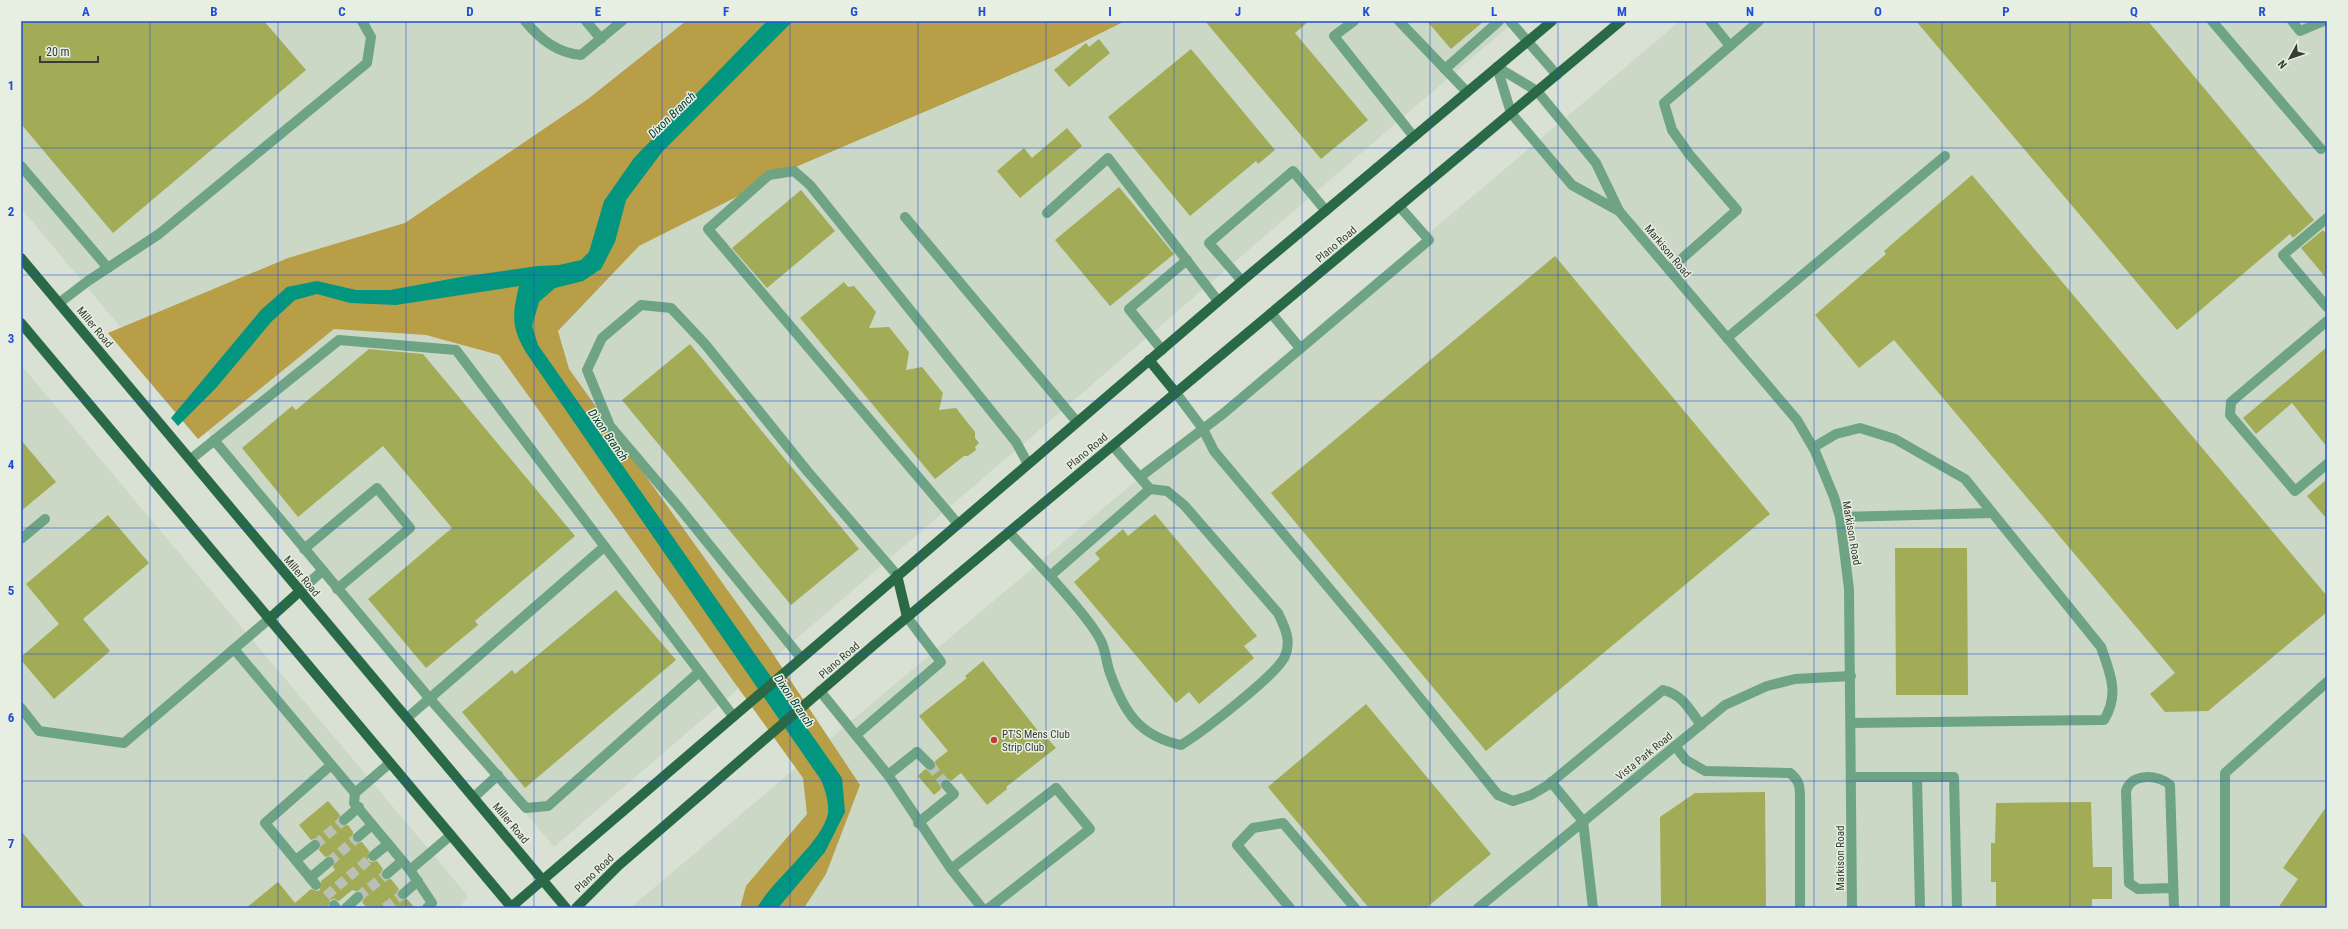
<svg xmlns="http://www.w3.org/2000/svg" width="2348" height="929" font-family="'Roboto Condensed',sans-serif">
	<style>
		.built { fill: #cbd8c5 }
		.forest { fill: #b79e47 }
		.water { fill: #029681 }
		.building { fill: #a2ab56 }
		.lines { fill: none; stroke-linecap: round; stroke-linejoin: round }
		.minor-tunnel { stroke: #b9c0b5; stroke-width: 10; stroke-dasharray: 10 5; stroke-linecap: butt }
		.minor { stroke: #6ea483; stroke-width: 10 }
		.major { stroke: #296946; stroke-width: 10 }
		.grid { fill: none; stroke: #1d4ed8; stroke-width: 1; stroke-opacity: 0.55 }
		.poi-dot { fill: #c6392d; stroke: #e6efe2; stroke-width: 1.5 }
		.labels { text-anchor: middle; stroke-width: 3; stroke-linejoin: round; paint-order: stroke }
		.street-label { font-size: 11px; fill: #383b36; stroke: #e6efe2 }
		.poi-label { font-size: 11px; fill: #383b36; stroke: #e6efe2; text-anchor: start }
		.water-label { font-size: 12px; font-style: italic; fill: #00372e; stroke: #e6efe2 }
		.neatline { fill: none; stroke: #1d4ed8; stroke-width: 1.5 }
		.grid-label { font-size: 13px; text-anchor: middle; font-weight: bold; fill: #1d4ed8 }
	</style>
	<rect width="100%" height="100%" fill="#d9e1d5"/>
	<g class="built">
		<polygon points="21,21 1515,21 554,847 21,208"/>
		<polygon points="1680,21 2327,21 2327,908 630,908"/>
		<polygon points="21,365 468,896 459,908 21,908"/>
	</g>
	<polygon class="forest" points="686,21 1125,21 1055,56 798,166 639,246 558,331 569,369 769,648 860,785 826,874 804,908 740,908 746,886 807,814 803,778 499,355 426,335 334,329 198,439 108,333 288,258 405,223 588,99"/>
	<path class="water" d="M767 21H793L662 152 626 200 615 242 601 269 583 281 555 288 539 302 532 326 538 345 842 778 845 812 825 852 778 908H757C773 879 823 842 828 813 829 802 825 789 821 780L527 354C511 327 512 316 519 286L396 305 350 303 317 294 295 300 272 321 216 388 178 426 171 418 261 310 287 287 317 281 356 290H390L461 277 538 266 559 265 581 260 589 252 604 201 634 158Z"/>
	<g class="building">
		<polygon points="21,21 264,21 306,70 113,233 21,124"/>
		<polygon points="1205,21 1309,21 1295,33 1368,120 1321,159"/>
		<polygon points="1427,21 1484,21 1451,49"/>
		<polygon points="1916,21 2148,21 2314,220 2293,238 2290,234 2177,330"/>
		<polygon points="1099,39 1110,53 1069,87 1054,70 1086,43 1089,47"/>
		<polygon points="1191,49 1275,150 1258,164 1256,161 1190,216 1108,117"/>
		<polygon points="1067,128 1082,146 1020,198 997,171 1024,148 1032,158"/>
		<polygon points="1972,175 2327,596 2327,612 2208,711 2165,712 2150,694 2175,673 1894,340 1859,368 1815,315 1886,254 1884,251"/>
		<polygon points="1119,187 1174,254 1110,306 1055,240"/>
		<polygon points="801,190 835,231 767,288 732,248"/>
		<polygon points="2323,230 2327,235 2327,279 2301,248"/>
		<polygon points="1555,256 1770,514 1486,751 1271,493"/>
		<polygon points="844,282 848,287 854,286 876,312 869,328 889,327 909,352 906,370 922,367 943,393 939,410 956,408 975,432 975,438 979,443 975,447 976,450 968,456 964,456 935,479 800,318"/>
		<polygon points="690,344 859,549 791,605 622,400"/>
		<polygon points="2327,347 2327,447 2292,403 2256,434 2243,418"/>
		<polygon points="369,349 423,354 575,536 475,621 478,625 426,668 368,599 452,528 383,446 298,517 242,448 292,406 296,410"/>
		<polygon points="21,440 56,482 21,511"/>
		<polygon points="2327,479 2327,519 2307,496"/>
		<polygon points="1155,514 1257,636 1244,646 1254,658 1199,704 1189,692 1176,703 1074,582 1100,559 1095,553 1123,529 1128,536"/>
		<polygon points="108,515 149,563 83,619 110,651 54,699 21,660 21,657 59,624 26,584"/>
		<polygon points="1895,548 1967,548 1968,695 1896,695"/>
		<polygon points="616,590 676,660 525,788 462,712 512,670 515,674"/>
		<polygon points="983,661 1038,731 1040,730 1056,748 1006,787 1007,789 987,805 961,773 951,781 948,779 942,780 940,783 941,789 934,795 918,776 925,769 929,771 934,770 936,766 935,761 948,751 919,716 967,678 965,676"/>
		<polygon points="1366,704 1491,854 1426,908 1369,908 1268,787"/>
		<polygon points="1765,792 1766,908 1661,908 1660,817 1695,793"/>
		<polygon points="328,801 340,815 339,824 342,826 348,825 353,832 353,841 356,843 362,842 369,851 368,860 371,862 377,861 383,869 381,872 382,878 385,880 391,879 399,889 397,892 398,898 401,900 407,899 415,908 367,908 362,902 364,899 363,893 352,890 339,901 334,899 330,900 328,908 246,908 278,882 295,903 311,889 317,891 320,890 321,881 335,870 333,867 335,860 331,856 325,857 319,850 321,844 320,841 314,839 311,840 299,825"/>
		<polygon points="2091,802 2093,867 2112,867 2112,899 2092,899 2092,908 1996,908 1996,882 1991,882 1991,843 1995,843 1996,803"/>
		<polygon points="2327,806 2327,908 2278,908 2298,879 2283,868"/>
		<polygon points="21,831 85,908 21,908"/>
	</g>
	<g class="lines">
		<g class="minor-tunnel">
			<polyline points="930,765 946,785"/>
			<polyline points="315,845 344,820"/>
			<polyline points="329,862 358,837"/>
			<polyline points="326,896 373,856"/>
			<polyline points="358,897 387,874"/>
			<polyline points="385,908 403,894"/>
		</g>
		<g class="minor">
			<path d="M525 21C540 39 557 53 581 55L622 21"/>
			<polyline points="586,21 601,39"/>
			<polyline points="1354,21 1334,36 1414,137"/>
			<polyline points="1399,21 1467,92"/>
			<polyline points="1510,21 1557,75"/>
			<polyline points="1710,21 1730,46"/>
			<polyline points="2212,21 2321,149"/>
			<polyline points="2292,21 2300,31 2324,21"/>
			<polyline points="1497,67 1537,91 1596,163 1619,211 1797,420 1815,451 1834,497 1840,517 1849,589 1852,908"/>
			<polyline points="1497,67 1511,113 1572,185 1619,211"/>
			<polyline points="1445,69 1499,21"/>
			<polyline points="21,166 108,268"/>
			<polyline points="1047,213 1108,158 1218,301"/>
			<polyline points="905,217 1077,422"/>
			<polyline points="2327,218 2283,255 2327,307"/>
			<polyline points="1669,270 1737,210 1689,154 1672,130 1664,103 1759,21"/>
			<polyline points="1242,281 1209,243 1293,171 1326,211"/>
			<polyline points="59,303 88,281 159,234 367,63 371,37 362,21"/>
			<polyline points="1271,313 1300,348"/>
			<polyline points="2327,321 2231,402 2230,415 2295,491 2327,464"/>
			<polyline points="1727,338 1945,156"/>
			<polyline points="1162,350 1129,309 1187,260"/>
			<path d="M1176 393 1203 429 1214 451 1390 661 1498 795 1513 801 1531 795 1548 785 1663 690C1683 695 1689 709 1701 725"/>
			<polyline points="214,440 430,699 526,808 548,806 698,673"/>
			<path d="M1814 447 1836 434 1860 428 1895 439 1965 479 2101 647C2110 673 2120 694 2104 720L1851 723"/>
			<polyline points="191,459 339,340 456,350 733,716"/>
			<polyline points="1140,477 1224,413 1429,240 1399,206"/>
			<polyline points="1840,517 1992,513"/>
			<polyline points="958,524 708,229 769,175 794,171 810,185 1016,442 1028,464"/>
			<polyline points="1009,532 1050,576 1150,489 1113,446"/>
			<polyline points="21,539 45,519"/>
			<polyline points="304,549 377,488 410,528 337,589"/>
			<path d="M1050 576C1064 592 1092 622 1101 641 1106 651 1106 662 1110 673 1124 712 1139 736 1181 745 1201 733 1278 674 1285 656 1292 640 1284 626 1278 613L1184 505 1167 491 1150 489"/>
			<polyline points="299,592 322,571"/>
			<polyline points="234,649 355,793 390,763"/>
			<polyline points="801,658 677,505 610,426 587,370 602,338 641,305 671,308 705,344 808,472 897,575"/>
			<polyline points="820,691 888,775 951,869 982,908"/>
			<polyline points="21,708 39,731 124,743 269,619"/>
			<polyline points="407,718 604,547"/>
			<polyline points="856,735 941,662 907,617"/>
			<path d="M1675 746 1686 760 1705 771 1790 773C1800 781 1800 787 1800 799V908"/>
			<polyline points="888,775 917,752 930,765"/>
			<polyline points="1851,777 1954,777 1957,908"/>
			<polyline points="1917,777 1920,908"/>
			<polyline points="1551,782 1583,821 1593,908"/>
			<polyline points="355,793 354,803 410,870"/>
			<polyline points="474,797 498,775"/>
			<polyline points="344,820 359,807"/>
			<polyline points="918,823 954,794 946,785"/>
			<polyline points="358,837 372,825"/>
			<polyline points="373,856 388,844"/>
			<polyline points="296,860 315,845"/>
			<polyline points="951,869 1056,788 1090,829 989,908"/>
			<polyline points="387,874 402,861"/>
			<polyline points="310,878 329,862"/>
			<polyline points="316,885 265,823 331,765"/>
			<path d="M2172 888 2138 889 2129 883 2126 791C2131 773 2158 774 2170 785L2174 908"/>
			<polyline points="403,894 418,881"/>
			<polyline points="334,905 336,908"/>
			<polyline points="346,908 358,897"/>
			<polyline points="427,908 432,903 410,870 451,835"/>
			<polyline points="1290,908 1237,845 1253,828 1283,823 1355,908"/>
			<polyline points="1478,908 1725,705 1767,686 1795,679 1851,676"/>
			<polyline points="2225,908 2225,773 2327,682"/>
		</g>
		<g class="major">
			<polyline points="21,258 566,908"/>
			<polyline points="21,323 512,908"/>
			<polyline points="1149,360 1176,393"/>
			<polyline points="897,575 907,617"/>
			<polyline points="269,619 299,592"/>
			<polyline points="510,908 1242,281 1552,21"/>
			<polyline points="576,908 618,866 875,644 1621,21"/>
		</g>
	</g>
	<path class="grid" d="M150 21V908M278 21V908M406 21V908M534 21V908M662 21V908M790 21V908M918 21V908M1046 21V908M1174 21V908M1302 21V908M1430 21V908M1558 21V908M1686 21V908M1814 21V908M1942 21V908M2070 21V908M2198 21V908M21 148H2327M21 275H2327M21 401H2327M21 528H2327M21 654H2327M21 781H2327"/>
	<circle class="poi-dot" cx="994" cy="740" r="4"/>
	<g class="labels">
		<g class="street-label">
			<text transform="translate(1336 244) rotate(-40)" y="4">Plano Road</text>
			<text transform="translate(1668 251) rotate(50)" y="4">Markison Road</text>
			<text transform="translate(95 327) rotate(50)" y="4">Miller Road</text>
			<text transform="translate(1087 451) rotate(-40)" y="4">Plano Road</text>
			<text transform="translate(1852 533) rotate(80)" y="4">Markison Road</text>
			<text transform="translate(302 576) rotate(50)" y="4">Miller Road</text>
			<text transform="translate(839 660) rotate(-41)" y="4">Plano Road</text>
			<text transform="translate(1644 756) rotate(-39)" y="4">Vista Park Road</text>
			<text transform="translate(511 823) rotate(50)" y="4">Miller Road</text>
			<text transform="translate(1840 858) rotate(-90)" y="4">Markison Road</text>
			<text transform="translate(594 873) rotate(-44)" y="4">Plano Road</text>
		</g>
		<g class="poi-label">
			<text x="1002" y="738">PT'S Mens Club<tspan x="1002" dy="13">Strip Club</tspan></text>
		</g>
		<g class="water-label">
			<text transform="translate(672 115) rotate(-44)" y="4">Dixon Branch</text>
			<text transform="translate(608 435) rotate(55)" y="4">Dixon Branch</text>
			<text transform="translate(794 701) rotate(56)" y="4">Dixon Branch</text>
		</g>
	</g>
	<rect width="2348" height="929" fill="none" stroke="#e6efe2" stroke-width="44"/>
	<g transform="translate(2290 58) rotate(230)" stroke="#e6efe2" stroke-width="3" paint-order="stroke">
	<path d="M0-3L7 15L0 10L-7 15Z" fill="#383b36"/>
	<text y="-6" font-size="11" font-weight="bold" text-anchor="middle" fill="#383b36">N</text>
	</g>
	<path d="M40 56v6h58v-6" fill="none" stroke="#383b36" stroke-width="2"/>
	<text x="46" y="56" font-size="12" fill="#383b36" stroke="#e6efe2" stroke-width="3" paint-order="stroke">20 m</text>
	<rect x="22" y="22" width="2304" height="885" class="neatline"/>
	<g class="grid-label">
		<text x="86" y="16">A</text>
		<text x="214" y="16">B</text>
		<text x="342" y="16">C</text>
		<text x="470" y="16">D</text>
		<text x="598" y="16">E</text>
		<text x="726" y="16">F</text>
		<text x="854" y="16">G</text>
		<text x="982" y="16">H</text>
		<text x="1110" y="16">I</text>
		<text x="1238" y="16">J</text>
		<text x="1366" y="16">K</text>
		<text x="1494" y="16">L</text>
		<text x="1622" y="16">M</text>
		<text x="1750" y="16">N</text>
		<text x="1878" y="16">O</text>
		<text x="2006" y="16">P</text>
		<text x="2134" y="16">Q</text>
		<text x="2262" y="16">R</text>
		<text x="11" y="90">1</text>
		<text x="11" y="216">2</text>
		<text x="11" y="343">3</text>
		<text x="11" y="469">4</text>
		<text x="11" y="595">5</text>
		<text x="11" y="722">6</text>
		<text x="11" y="848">7</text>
	</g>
</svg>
